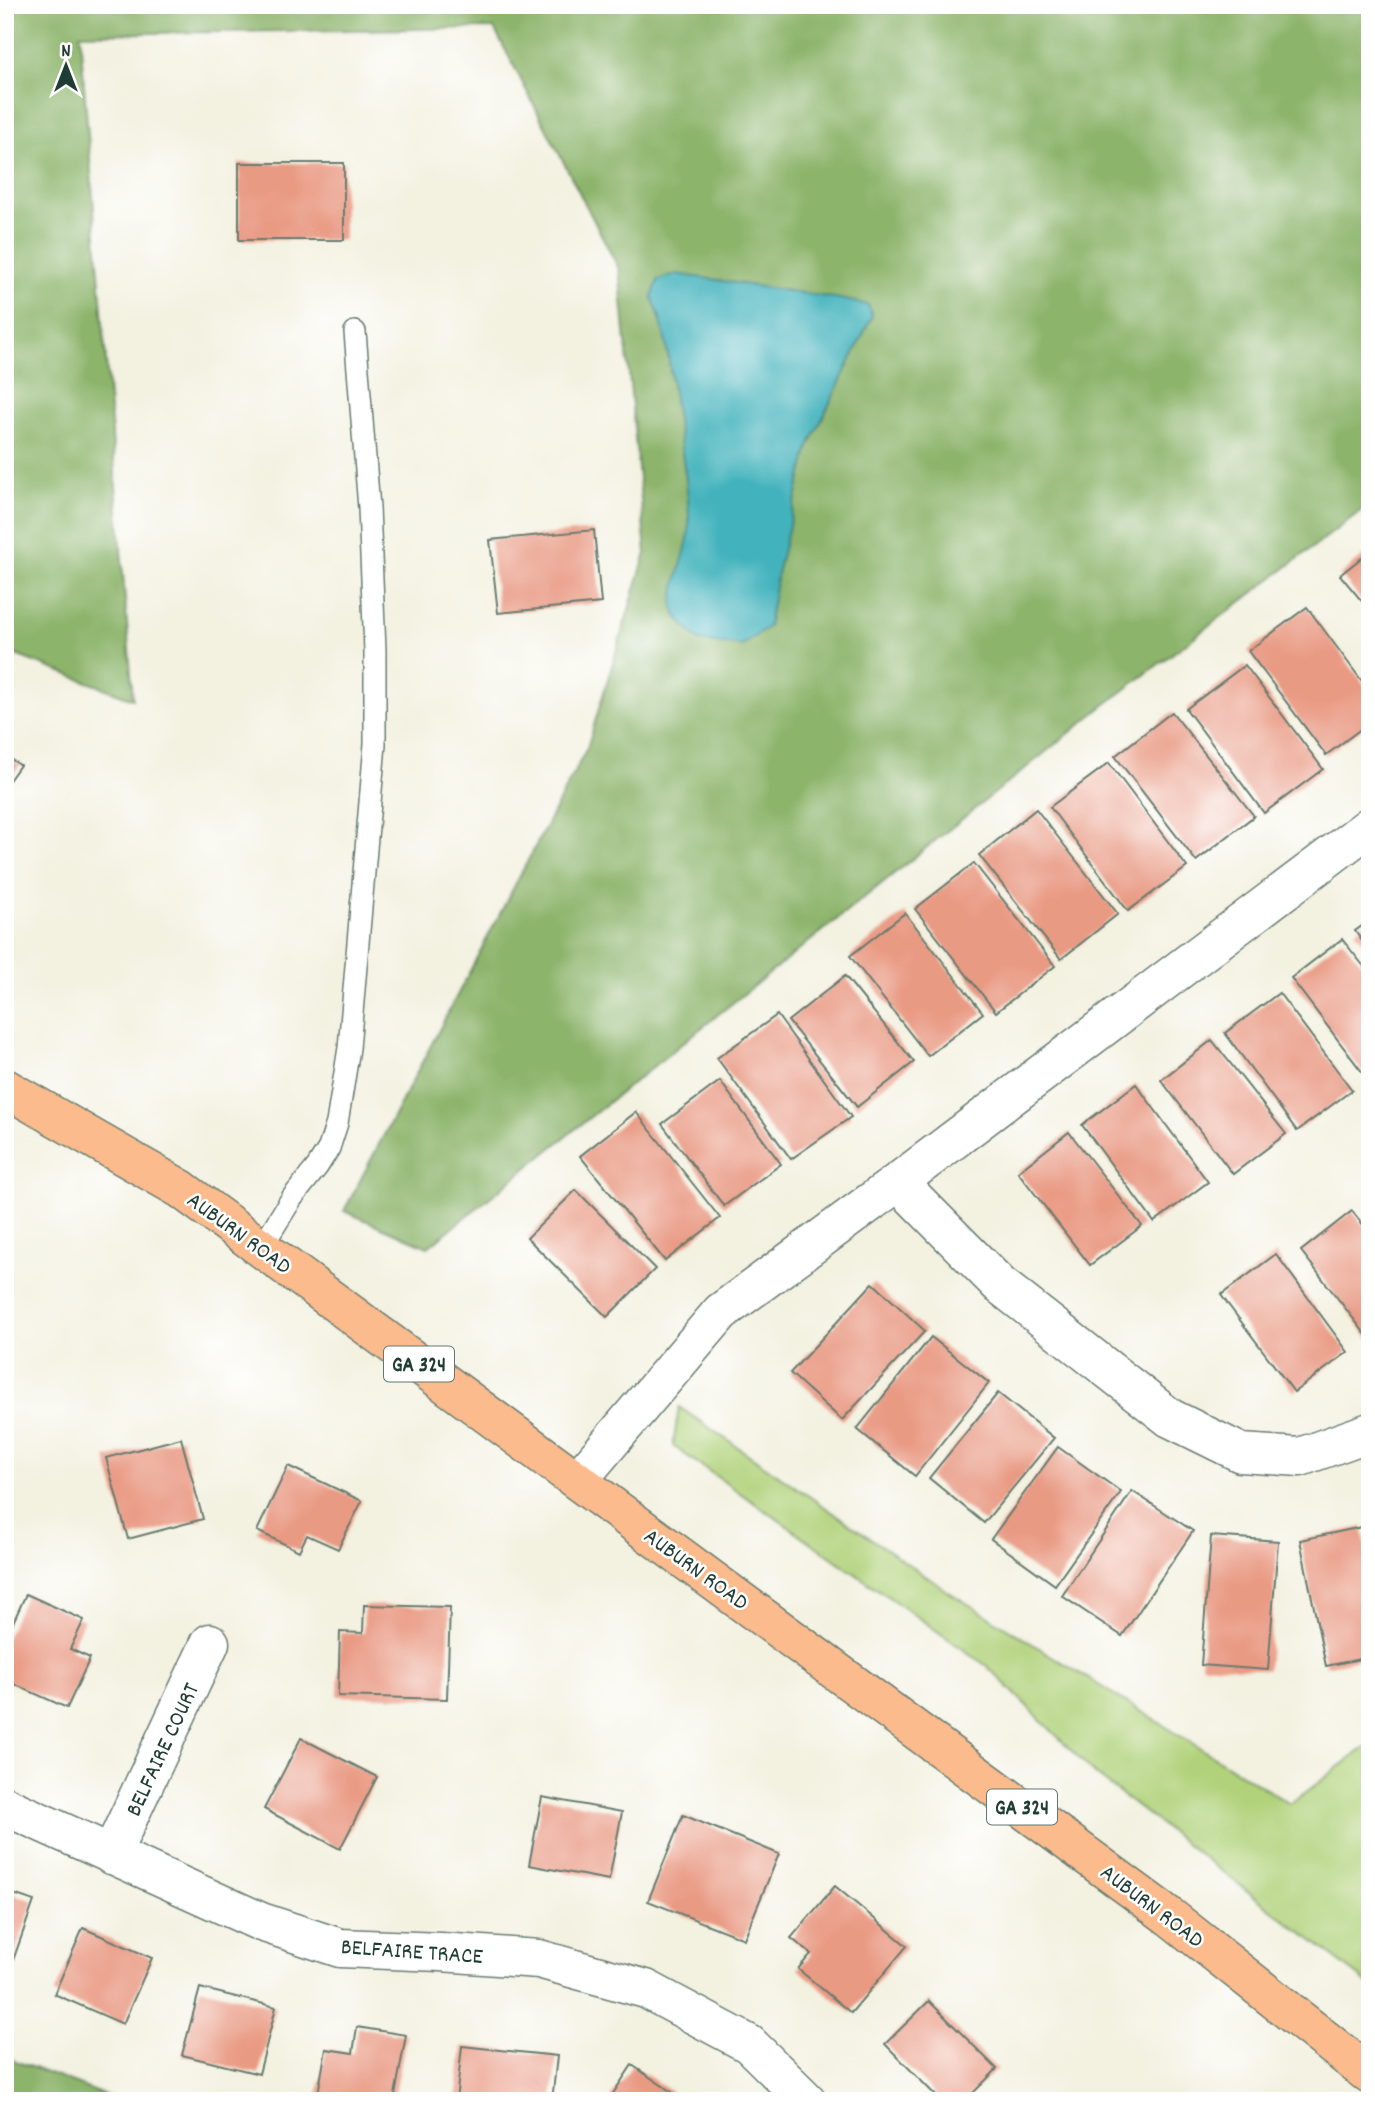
<svg xmlns="http://www.w3.org/2000/svg" width="1375" height="2106" font-family="Dekko,sans-serif">
	<style>
		.green { fill: #b1d27a; stroke: #688857; stroke-width: 2 }
		.forest { fill: #8cb46a; stroke: #56784f; stroke-width: 2; fill-rule: evenodd }
		.water { fill: #42b2bc; stroke: #307878; stroke-width: 2 }
		.building { fill: #e99a83 }
		.lines { fill: none; stroke-linecap: round; stroke-linejoin: round }
		.service-casing { stroke: #697c70; stroke-width: 24 }
		.minor-casing { stroke: #697c70; stroke-width: 41 }
		.primary-casing { stroke: #697c70; stroke-width: 41 }
		.service { stroke: #fff; stroke-width: 21 }
		.minor { stroke: #fff; stroke-width: 38 }
		.primary { stroke: #fbbb8d; stroke-width: 38 }
		.labels { text-anchor: middle; stroke-width: 5; stroke-linejoin: round; paint-order: stroke }
		.shield { fill: #fff; stroke: #627771; stroke-width: 2 }
		.shield-label { font-size: 21px; font-weight: bold; fill: #1f3d34 }
		.street-label { font-size: 23px; fill: #1f3d34; stroke: #fff }
	</style>
	<rect width="100%" height="100%" fill="#fff"/>
	<filter id="ink" filterUnits="userSpaceOnUse"><feTurbulence type="fractalNoise" baseFrequency=".0143" numOctaves="2"/><feDisplacementMap in="SourceGraphic" scale="14" xChannelSelector="R" yChannelSelector="G"/><feConvolveMatrix kernelMatrix="1 2 1 2 8 2 1 2 1" color-interpolation-filters="sRGB"/></filter>
	<filter id="wash" filterUnits="userSpaceOnUse"><feTurbulence type="fractalNoise" baseFrequency=".00686" numOctaves="4" result="noise"/><feDisplacementMap in="SourceGraphic" scale="28" xChannelSelector="R" yChannelSelector="G"/><feGaussianBlur stdDeviation="1.57" result="paint"/><feColorMatrix in="noise" values="0 0 0 0 0 0 0 0 0 0 0 0 0 0 0 0 0 1.4 0 .05"/><feComposite in="paint" operator="in"/></filter>
	<g filter="url(#wash)">
		<rect width="100%" height="100%" fill="#f3f1e0"/>
		<polygon class="green" points="679,1407 949,1592 1290,1804 1370,1744 1370,1985 1096,1775 987,1666 673,1446"/>
		<g class="forest">
			<path d="M5 5H1370V504L1102 707 428 1247 344 1211 587 748 646 553 619 269 494 28 80 34 133 699 5 651ZM707 280 790 291 868 305 872 316 809 446 778 569 768 627 687 626 675 614C674 584 689 559 689 530 690 490 681 451 676 412 670 373 668 333 652 297Z"/>
			<polygon points="5,2057 120,2101 5,2101"/>
		</g>
		<path class="water" d="M677 274 841 299 868 305 872 316 809 446 778 569 768 627 742 646 699 641C694 635 678 620 675 613 667 592 689 553 689 529 690 490 681 451 676 412 670 373 668 333 652 297L658 280Z"/>
		<g id="blocks">
			<g class="building">
				<rect x="239" y="163" width="105" height="77"/>
				<polygon points="594,530 601,603 498,613 490,540"/>
				<polygon points="1370,551 1370,611 1340,575"/>
				<polygon points="1307,607 1370,692 1370,722 1326,755 1248,651"/>
				<polygon points="1245,665 1323,769 1264,813 1186,709"/>
				<polygon points="1172,712 1254,816 1196,861 1115,756"/>
				<polygon points="5,756 20,765 5,786"/>
				<polygon points="1109,763 1187,867 1128,911 1050,807"/>
				<polygon points="1036,809 1118,914 1061,959 979,855"/>
				<polygon points="974,863 1055,966 996,1012 915,909"/>
				<polygon points="905,913 983,1013 928,1056 850,956"/>
				<polygon points="1370,920 1370,952 1355,931"/>
				<polygon points="1342,939 1370,974 1370,1068 1363,1073 1291,978"/>
				<polygon points="845,976 914,1062 857,1107 788,1021"/>
				<polygon points="1279,993 1352,1090 1297,1131 1225,1033"/>
				<polygon points="777,1015 851,1117 791,1159 717,1058"/>
				<polygon points="1212,1040 1286,1134 1233,1174 1161,1080"/>
				<polygon points="720,1081 781,1164 724,1206 662,1124"/>
				<polygon points="1136,1084 1208,1182 1154,1222 1082,1125"/>
				<polygon points="636,1112 720,1218 665,1261 580,1156"/>
				<polygon points="1069,1132 1142,1226 1090,1265 1018,1172"/>
				<polygon points="576,1190 655,1269 607,1317 527,1238"/>
				<polygon points="1352,1211 1370,1233 1370,1340 1301,1251"/>
				<polygon points="1276,1254 1348,1352 1294,1392 1221,1295"/>
				<polygon points="873,1283 925,1331 842,1420 790,1373"/>
				<polygon points="931,1337 989,1383 915,1476 857,1429"/>
				<polygon points="998,1393 1054,1438 984,1523 929,1478"/>
				<polygon points="181,1438 203,1519 128,1539 106,1458"/>
				<polygon points="1058,1447 1121,1492 1055,1585 991,1539"/>
				<polygon points="288,1466 362,1501 338,1549 307,1535 299,1551 257,1531"/>
				<polygon points="1132,1491 1193,1531 1122,1636 1062,1596"/>
				<polygon points="1362,1527 1370,1566 1370,1657 1326,1666 1300,1540"/>
				<polygon points="1211,1536 1278,1541 1268,1670 1201,1665"/>
				<polygon points="26,1594 84,1620 70,1649 90,1658 67,1708 5,1680 5,1640"/>
				<polygon points="364,1605 450,1607 447,1699 338,1696 340,1632 363,1633"/>
				<polygon points="301,1738 377,1777 340,1849 264,1809"/>
				<polygon points="542,1797 622,1812 609,1880 529,1865"/>
				<polygon points="683,1815 779,1854 744,1939 648,1901"/>
				<polygon points="835,1886 907,1946 851,2013 798,1969 811,1954 791,1938"/>
				<polygon points="5,1891 34,1901 6,1980 5,1980"/>
				<polygon points="83,1928 152,1958 123,2024 54,1994"/>
				<polygon points="200,1988 276,2007 259,2074 182,2055"/>
				<polygon points="929,2001 997,2069 965,2101 941,2101 885,2044"/>
				<polygon points="357,2027 406,2035 394,2101 317,2099 326,2049 353,2053"/>
				<polygon points="462,2046 557,2056 552,2101 456,2101"/>
				<polygon points="632,2065 685,2101 608,2101"/>
			</g>
		</g>
	</g>
	<g filter="url(#ink)">
		<use href="#blocks" fill-opacity="0" stroke="#697c70" stroke-width="2"/>
		<g class="lines">
			<g class="service-casing">
				<polyline id="service" points="261,1248 292,1198 317,1167 329,1148 337,1123 349,1048 375,744 375,650 369,508 355,332"/>
			</g>
			<g class="minor-casing">
				<g id="minor">
					<polyline points="898,1182 1000,1285 1170,1418 1241,1453 1300,1457 1370,1432"/>
					<polyline points="578,1480 721,1312 898,1182 1370,826"/>
					<polyline points="5,1806 261,1922 340,1948 441,1952 539,1959 646,1989 749,2044 807,2101"/>
					<polyline points="111,1855 210,1643"/>
				</g>
			</g>
			<g class="primary-casing">
				<polyline id="primary" points="5,1088 181,1189 1170,1917 1370,2075"/>
			</g>
			<use href="#service" class="service"/>
			<use href="#minor" class="minor"/>
			<use href="#primary" class="primary"/>
		</g>
	</g>
	<g class="labels">
		<g class="shield">
			<rect x="384" y="1346.5" width="70" height="35" rx="5"/>
			<rect x="987" y="1789.5" width="70" height="35" rx="5"/>
		</g>
		<g class="shield-label">
			<text x="419" y="1371">GA 324</text>
			<text x="1022" y="1814">GA 324</text>
		</g>
		<g class="street-label">
			<text transform="translate(240 1232) rotate(36)" y="8">AUBURN ROAD</text>
			<text transform="translate(697 1568) rotate(36)" y="8">AUBURN ROAD</text>
			<text transform="translate(161 1749) rotate(-65)" y="8">BELFAIRE COURT</text>
			<text transform="translate(1153 1905) rotate(37)" y="8">AUBURN ROAD</text>
			<text transform="translate(412 1950) rotate(4)" y="8">BELFAIRE TRACE</text>
		</g>
	</g>
	<rect width="1375" height="2106" fill="none" stroke="#fff" stroke-width="28"/>
	<g transform="translate(66 66)" stroke="#ffffff" stroke-width="5" paint-order="stroke">
	<path d="M0-5L12 26L0 18L-12 26Z" fill="#1f3d34"/>
	<text y="-10" font-size="19" font-weight="bold" text-anchor="middle" fill="#1f3d34">N</text>
	</g>
</svg>
